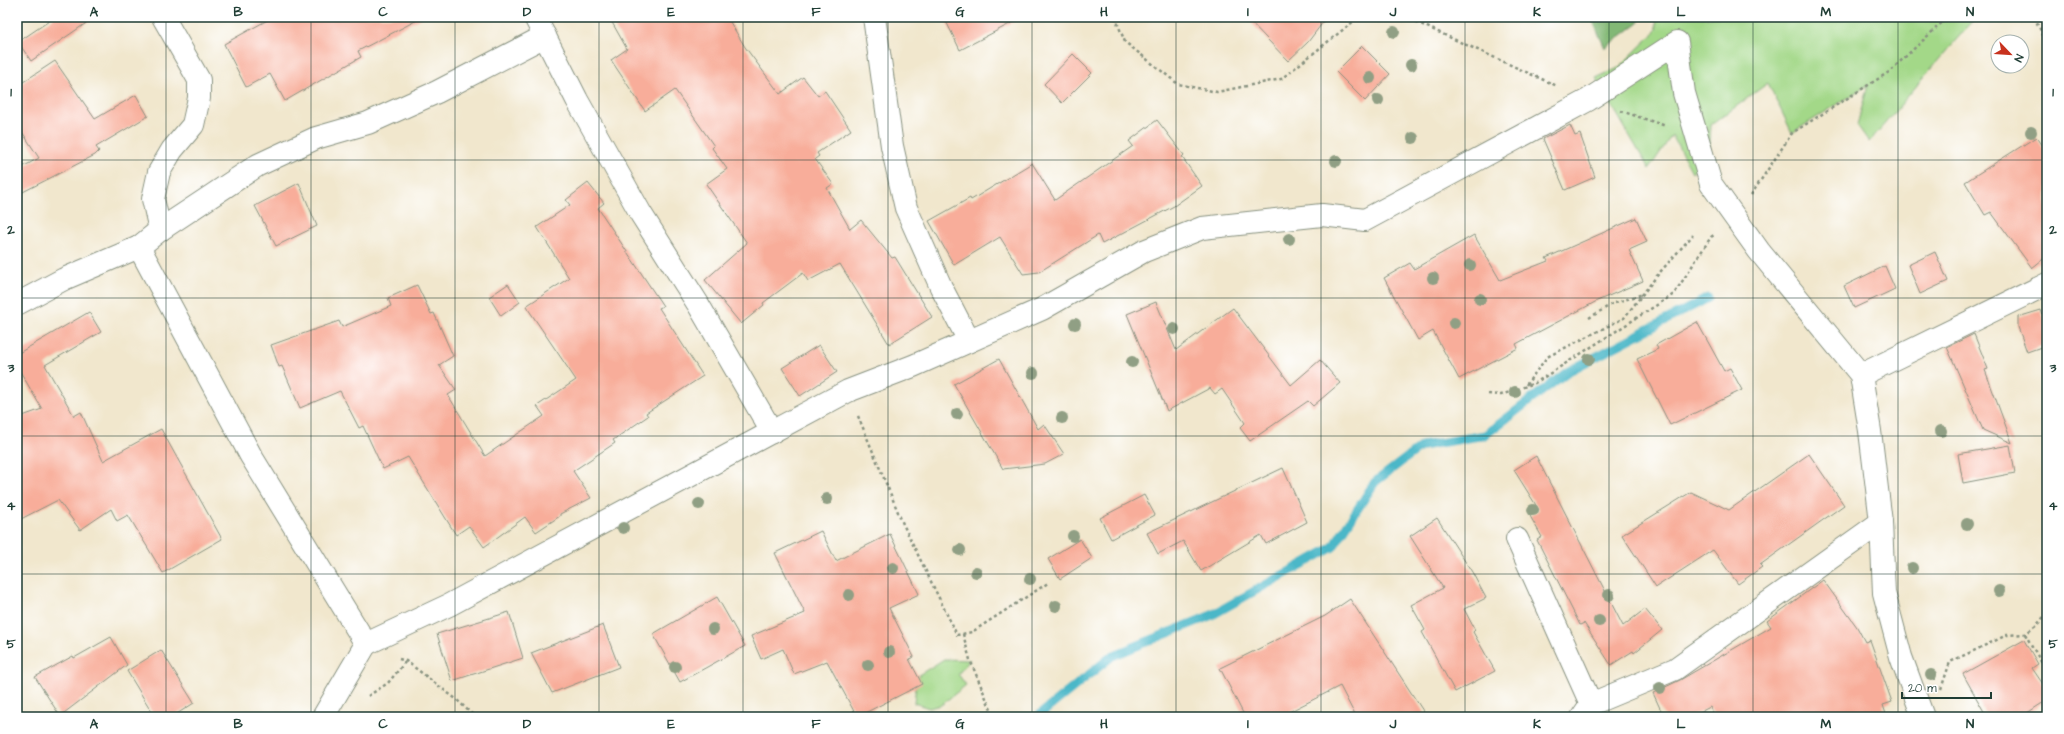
<svg xmlns="http://www.w3.org/2000/svg" width="2064" height="734" font-family="'Architects Daughter',sans-serif">
	<style>
		.green { fill: #a3d888; stroke: #618a5e }
		.forest { fill: #82b874; stroke: #507a54 }
		.lines { fill: none; stroke-linecap: round; stroke-linejoin: round }
		.stream { stroke: #4bb7c8; stroke-width: 9 }
		.building { fill: #f8ad9a }
		.minor-casing { stroke: #889280; stroke-width: 24 }
		.path { stroke: #889280; stroke-width: 2.5; stroke-dasharray: 3 3; stroke-linecap: butt }
		.minor { stroke: #fff; stroke-width: 22 }
		.tree { fill: #909f84 }
		.grid { fill: none; stroke: #1f3d34; stroke-width: 1; stroke-opacity: 0.55 }
		.neatline { fill: none; stroke: #1f3d34; stroke-width: 1.5 }
		.grid-label { font-size: 13px; text-anchor: middle; font-weight: bold; fill: #1f3d34 }
	</style>
	<rect width="100%" height="100%" fill="#fff"/>
	<filter id="ink" filterUnits="userSpaceOnUse"><feTurbulence type="fractalNoise" baseFrequency=".025" numOctaves="2"/><feDisplacementMap in="SourceGraphic" scale="8" xChannelSelector="R" yChannelSelector="G"/><feConvolveMatrix kernelMatrix="1 2 1 2 8 2 1 2 1" color-interpolation-filters="sRGB"/></filter>
	<filter id="wash" filterUnits="userSpaceOnUse"><feTurbulence type="fractalNoise" baseFrequency=".012" numOctaves="4" result="noise"/><feDisplacementMap in="SourceGraphic" scale="16" xChannelSelector="R" yChannelSelector="G"/><feGaussianBlur stdDeviation="0.9" result="paint"/><feColorMatrix in="noise" values="0 0 0 0 0 0 0 0 0 0 0 0 0 0 0 0 0 1.4 0 .05"/><feComposite in="paint" operator="in"/></filter>
	<g filter="url(#wash)">
		<rect width="100%" height="100%" fill="#f1e7cd"/>
		<g class="green">
			<path d="M1656 17H1977C1939 57 1905 101 1869 142L1857 125 1868 85 1792 133 1768 83 1711 125 1709 157 1692 172 1672 135 1649 169 1596 78 1618 68 1657 30Z"/>
			<polygon points="944,659 970,660 958,674 966,685 941,705 929,708 914,703 917,676"/>
		</g>
		<polygon class="forest" points="1591,17 1638,17 1639,22 1605,48"/>
		<g class="lines">
			<polyline class="stream" points="1037,717 1112,656 1212,615 1333,547 1375,482 1422,446 1485,435 1567,372 1708,298"/>
		</g>
		<g id="blocks">
			<g class="building">
				<polygon points="55,17 95,17 31,61 18,42"/>
				<polygon points="273,17 423,17 358,51 361,57 285,101 270,74 246,87 224,44"/>
				<polygon points="609,17 727,17 745,47 780,94 803,77 818,96 825,91 851,130 817,153 819,156 815,159 833,184 827,188 850,229 861,220 892,258 895,257 932,317 889,344 840,264 808,281 803,273 763,303 764,305 741,324 705,280 747,243 706,184 727,169 712,148 714,146 675,90 645,111 611,60 627,49"/>
				<polygon points="944,17 1023,17 960,50"/>
				<polygon points="1246,17 1327,17 1308,42 1288,61"/>
				<polygon points="1362,46 1390,74 1365,101 1336,72"/>
				<polygon points="1073,54 1092,73 1062,103 1044,84"/>
				<polygon points="55,61 95,119 136,95 148,116 96,147 99,151 95,155 17,195 17,170 39,158 17,124 17,86"/>
				<polygon points="1157,120 1184,155 1182,157 1202,186 1174,206 1102,244 1098,235 1039,272 1023,274 1000,237 954,265 929,221 970,198 971,200 1032,163 1055,200 1133,146 1129,141"/>
				<polygon points="1570,125 1575,136 1580,134 1595,177 1565,190 1543,139"/>
				<polygon points="2036,137 2047,154 2047,256 2032,268 1991,212 1985,215 1965,182"/>
				<polygon points="299,183 317,226 276,246 255,206"/>
				<polygon points="588,183 604,203 598,208 663,306 659,308 703,376 646,413 648,416 613,440 615,443 573,471 591,498 560,514 560,516 536,532 525,517 484,547 469,526 456,535 408,457 383,469 363,426 359,428 340,391 300,408 282,366 279,367 271,345 339,321 342,327 391,306 388,298 417,285 431,314 434,313 453,356 439,365 456,390 448,395 485,456 544,416 537,406 576,380 526,306 569,278 537,227 570,205 566,200"/>
				<polygon points="1636,218 1647,242 1629,250 1643,281 1597,301 1516,344 1518,348 1459,379 1433,331 1418,340 1384,278 1410,263 1414,269 1474,235 1500,280 1548,261 1546,258"/>
				<polygon points="1935,252 1948,281 1920,294 1908,265"/>
				<polygon points="1885,266 1895,289 1854,308 1844,286"/>
				<polygon points="508,284 520,302 501,316 489,297"/>
				<polygon points="1156,302 1176,350 1233,308 1291,385 1320,360 1340,383 1313,406 1308,401 1250,441 1240,428 1245,423 1222,389 1215,394 1210,388 1167,411 1127,314"/>
				<polygon points="2041,310 2047,327 2047,345 2027,352 2018,327 2018,317"/>
				<polygon points="89,312 101,332 45,365 74,416 81,412 103,461 161,429 222,539 163,573 128,515 117,521 111,509 80,530 58,500 17,521 17,418 42,409 17,366 17,354"/>
				<polygon points="1697,322 1724,371 1730,368 1742,390 1670,425 1637,359 1658,349 1656,345"/>
				<polygon points="1974,334 1988,369 1985,370 2012,443 1983,430 1947,347"/>
				<polygon points="819,345 837,372 800,396 782,368"/>
				<polygon points="999,359 1038,429 1044,424 1064,454 1045,464 1003,469 954,384"/>
				<polygon points="2010,445 2015,473 1963,483 1958,454"/>
				<polygon points="1809,454 1844,505 1760,565 1762,567 1738,584 1713,550 1656,587 1622,535 1691,492 1729,510"/>
				<polygon points="1536,456 1623,626 1645,609 1662,630 1634,653 1633,651 1611,665 1584,623 1580,625 1537,540 1542,537 1530,516 1539,510 1514,470"/>
				<polygon points="1283,468 1307,522 1266,544 1261,535 1201,571 1183,541 1158,554 1147,533"/>
				<polygon points="1144,495 1155,515 1111,539 1100,518"/>
				<polygon points="1437,518 1472,572 1486,598 1464,609 1475,630 1473,632 1495,671 1455,692 1422,632 1425,630 1411,605 1443,588 1410,536"/>
				<polygon points="821,531 836,561 890,534 919,594 889,608 914,657 909,659 922,684 857,717 827,661 794,674 783,649 761,659 751,636 805,613 775,553"/>
				<polygon points="1080,539 1092,558 1060,579 1048,559"/>
				<polygon points="1823,580 1857,627 1865,642 1870,640 1892,702 1883,705 1887,717 1715,717 1710,707 1690,717 1664,717 1653,693 1680,680 1771,627 1767,621"/>
				<polygon points="717,597 745,646 680,682 653,634"/>
				<polygon points="1350,599 1427,717 1356,717 1340,686 1279,717 1245,717 1220,668 1325,616"/>
				<polygon points="509,612 523,658 452,681 437,634"/>
				<polygon points="603,625 619,667 552,693 531,653"/>
				<polygon points="111,637 127,665 60,716 35,677 73,656 74,658"/>
				<polygon points="2024,640 2038,664 2032,668 2047,690 2047,700 2021,717 1987,717 1963,674"/>
				<polygon points="161,650 194,703 172,717 155,717 127,671"/>
			</g>
		</g>
	</g>
	<g filter="url(#ink)">
		<use href="#blocks" fill-opacity="0" stroke="#889280" stroke-width="1"/>
		<g class="lines">
			<g class="minor-casing">
				<g id="minor">
					<polyline points="535,17 577,100 641,214 698,304 772,432"/>
					<polyline points="874,17 892,146 906,208 941,287 969,341"/>
					<polyline points="160,230 153,199 159,172 172,150 193,125 199,98 199,80 163,17"/>
					<polyline points="139,247 251,456 366,644 449,605 848,391 913,366 1042,309 1144,251 1202,228 1322,215 1365,220 1588,100 1677,42 1684,93 1711,184 1759,251 1861,375 1870,431 1881,522 1884,593 1901,657 1923,717"/>
					<polyline points="17,304 64,279 139,247 160,230 258,165 316,138 368,123 437,92 545,36"/>
					<polyline points="1861,375 2047,284"/>
					<polyline points="1517,539 1591,704"/>
					<polyline points="323,717 366,644"/>
					<polyline points="1582,717 1591,704 1675,669 1881,522"/>
				</g>
			</g>
			<g class="path">
				<polyline points="1115,17 1125,42 1178,84 1217,92 1281,79 1359,17"/>
				<polyline points="1405,17 1557,86"/>
				<polyline points="2034,17 2047,43"/>
				<polyline points="1621,111 1666,126"/>
				<polyline points="1751,195 1792,133 1889,72 1948,17"/>
				<polyline points="1589,318 1612,304 1643,294"/>
				<polyline points="1526,385 1547,357 1624,318 1660,272 1693,235"/>
				<polyline points="1488,394 1501,395 1535,383 1674,294 1711,237 1714,235"/>
				<polyline points="858,416 903,524 957,635 972,632 1048,583"/>
				<polyline points="963,634 970,660 994,717"/>
				<polyline points="2025,634 2047,672"/>
				<polyline points="399,659 406,661 456,699 475,717"/>
				<polyline points="1941,689 1950,662 2007,635 2025,634 2036,626 2047,613"/>
				<polyline points="368,696 388,683 406,661"/>
			</g>
			<use href="#minor" class="minor"/>
		</g>
		<g class="tree">
			<circle cx="1394" cy="32" r="6"/>
			<circle cx="1411" cy="65" r="6"/>
			<circle cx="1370" cy="78" r="6"/>
			<circle cx="1378" cy="100" r="6"/>
			<circle cx="2031" cy="132" r="6"/>
			<circle cx="1413" cy="138" r="6"/>
			<circle cx="1336" cy="161" r="6"/>
			<circle cx="1289" cy="239" r="6"/>
			<circle cx="1470" cy="265" r="6"/>
			<circle cx="1433" cy="278" r="6"/>
			<circle cx="1480" cy="299" r="6"/>
			<circle cx="1454" cy="323" r="6"/>
			<circle cx="1075" cy="324" r="6"/>
			<circle cx="1174" cy="329" r="6"/>
			<circle cx="1589" cy="359" r="6"/>
			<circle cx="1132" cy="362" r="6"/>
			<circle cx="1033" cy="373" r="6"/>
			<circle cx="1515" cy="392" r="6"/>
			<circle cx="957" cy="414" r="6"/>
			<circle cx="1062" cy="418" r="6"/>
			<circle cx="1941" cy="431" r="6"/>
			<circle cx="827" cy="499" r="6"/>
			<circle cx="699" cy="504" r="6"/>
			<circle cx="1533" cy="510" r="6"/>
			<circle cx="1967" cy="524" r="6"/>
			<circle cx="623" cy="528" r="6"/>
			<circle cx="1073" cy="536" r="6"/>
			<circle cx="960" cy="550" r="6"/>
			<circle cx="893" cy="568" r="6"/>
			<circle cx="1912" cy="568" r="6"/>
			<circle cx="976" cy="572" r="6"/>
			<circle cx="1030" cy="579" r="6"/>
			<circle cx="1999" cy="591" r="6"/>
			<circle cx="849" cy="595" r="6"/>
			<circle cx="1609" cy="595" r="6"/>
			<circle cx="1056" cy="606" r="6"/>
			<circle cx="1599" cy="621" r="6"/>
			<circle cx="713" cy="629" r="6"/>
			<circle cx="889" cy="652" r="6"/>
			<circle cx="868" cy="665" r="6"/>
			<circle cx="675" cy="667" r="6"/>
			<circle cx="1931" cy="675" r="6"/>
			<circle cx="1660" cy="688" r="6"/>
		</g>
	</g>
	<path class="grid" d="M166 17V717M311 17V717M455 17V717M599 17V717M743 17V717M888 17V717M1032 17V717M1176 17V717M1321 17V717M1465 17V717M1609 17V717M1753 17V717M1898 17V717M17 160H2047M17 298H2047M17 436H2047M17 574H2047"/>
	<rect width="2064" height="734" fill="none" stroke="#fff" stroke-width="44"/>
	<g transform="translate(2010 54) rotate(115)"><circle r="19" fill="#ffffff" stroke="#a5b1ae"/>
	<path d="M0-3L7 15L0 10L-7 15Z" fill="#c8321e"/>
	<text y="-6" font-size="11" font-weight="bold" text-anchor="middle" fill="#1f3d34">N</text>
	</g>
	<path d="M1902 692v6h89v-6" fill="none" stroke="#1f3d34" stroke-width="2"/>
	<text x="1908" y="692" font-size="12" fill="#1f3d34" stroke="#ffffff" stroke-width="3" paint-order="stroke">20 m</text>
	<rect x="22" y="22" width="2020" height="690" class="neatline"/>
	<g class="grid-label">
		<text x="94" y="16">A</text>
		<text x="238" y="16">B</text>
		<text x="383" y="16">C</text>
		<text x="527" y="16">D</text>
		<text x="671" y="16">E</text>
		<text x="816" y="16">F</text>
		<text x="960" y="16">G</text>
		<text x="1104" y="16">H</text>
		<text x="1248" y="16">I</text>
		<text x="1393" y="16">J</text>
		<text x="1537" y="16">K</text>
		<text x="1681" y="16">L</text>
		<text x="1826" y="16">M</text>
		<text x="1970" y="16">N</text>
		<text x="11" y="96">1</text>
		<text x="2053" y="96">1</text>
		<text x="11" y="234">2</text>
		<text x="2053" y="234">2</text>
		<text x="11" y="372">3</text>
		<text x="2053" y="372">3</text>
		<text x="11" y="510">4</text>
		<text x="2053" y="510">4</text>
		<text x="11" y="648">5</text>
		<text x="2053" y="648">5</text>
		<text x="94" y="728">A</text>
		<text x="238" y="728">B</text>
		<text x="383" y="728">C</text>
		<text x="527" y="728">D</text>
		<text x="671" y="728">E</text>
		<text x="816" y="728">F</text>
		<text x="960" y="728">G</text>
		<text x="1104" y="728">H</text>
		<text x="1248" y="728">I</text>
		<text x="1393" y="728">J</text>
		<text x="1537" y="728">K</text>
		<text x="1681" y="728">L</text>
		<text x="1826" y="728">M</text>
		<text x="1970" y="728">N</text>
	</g>
</svg>
